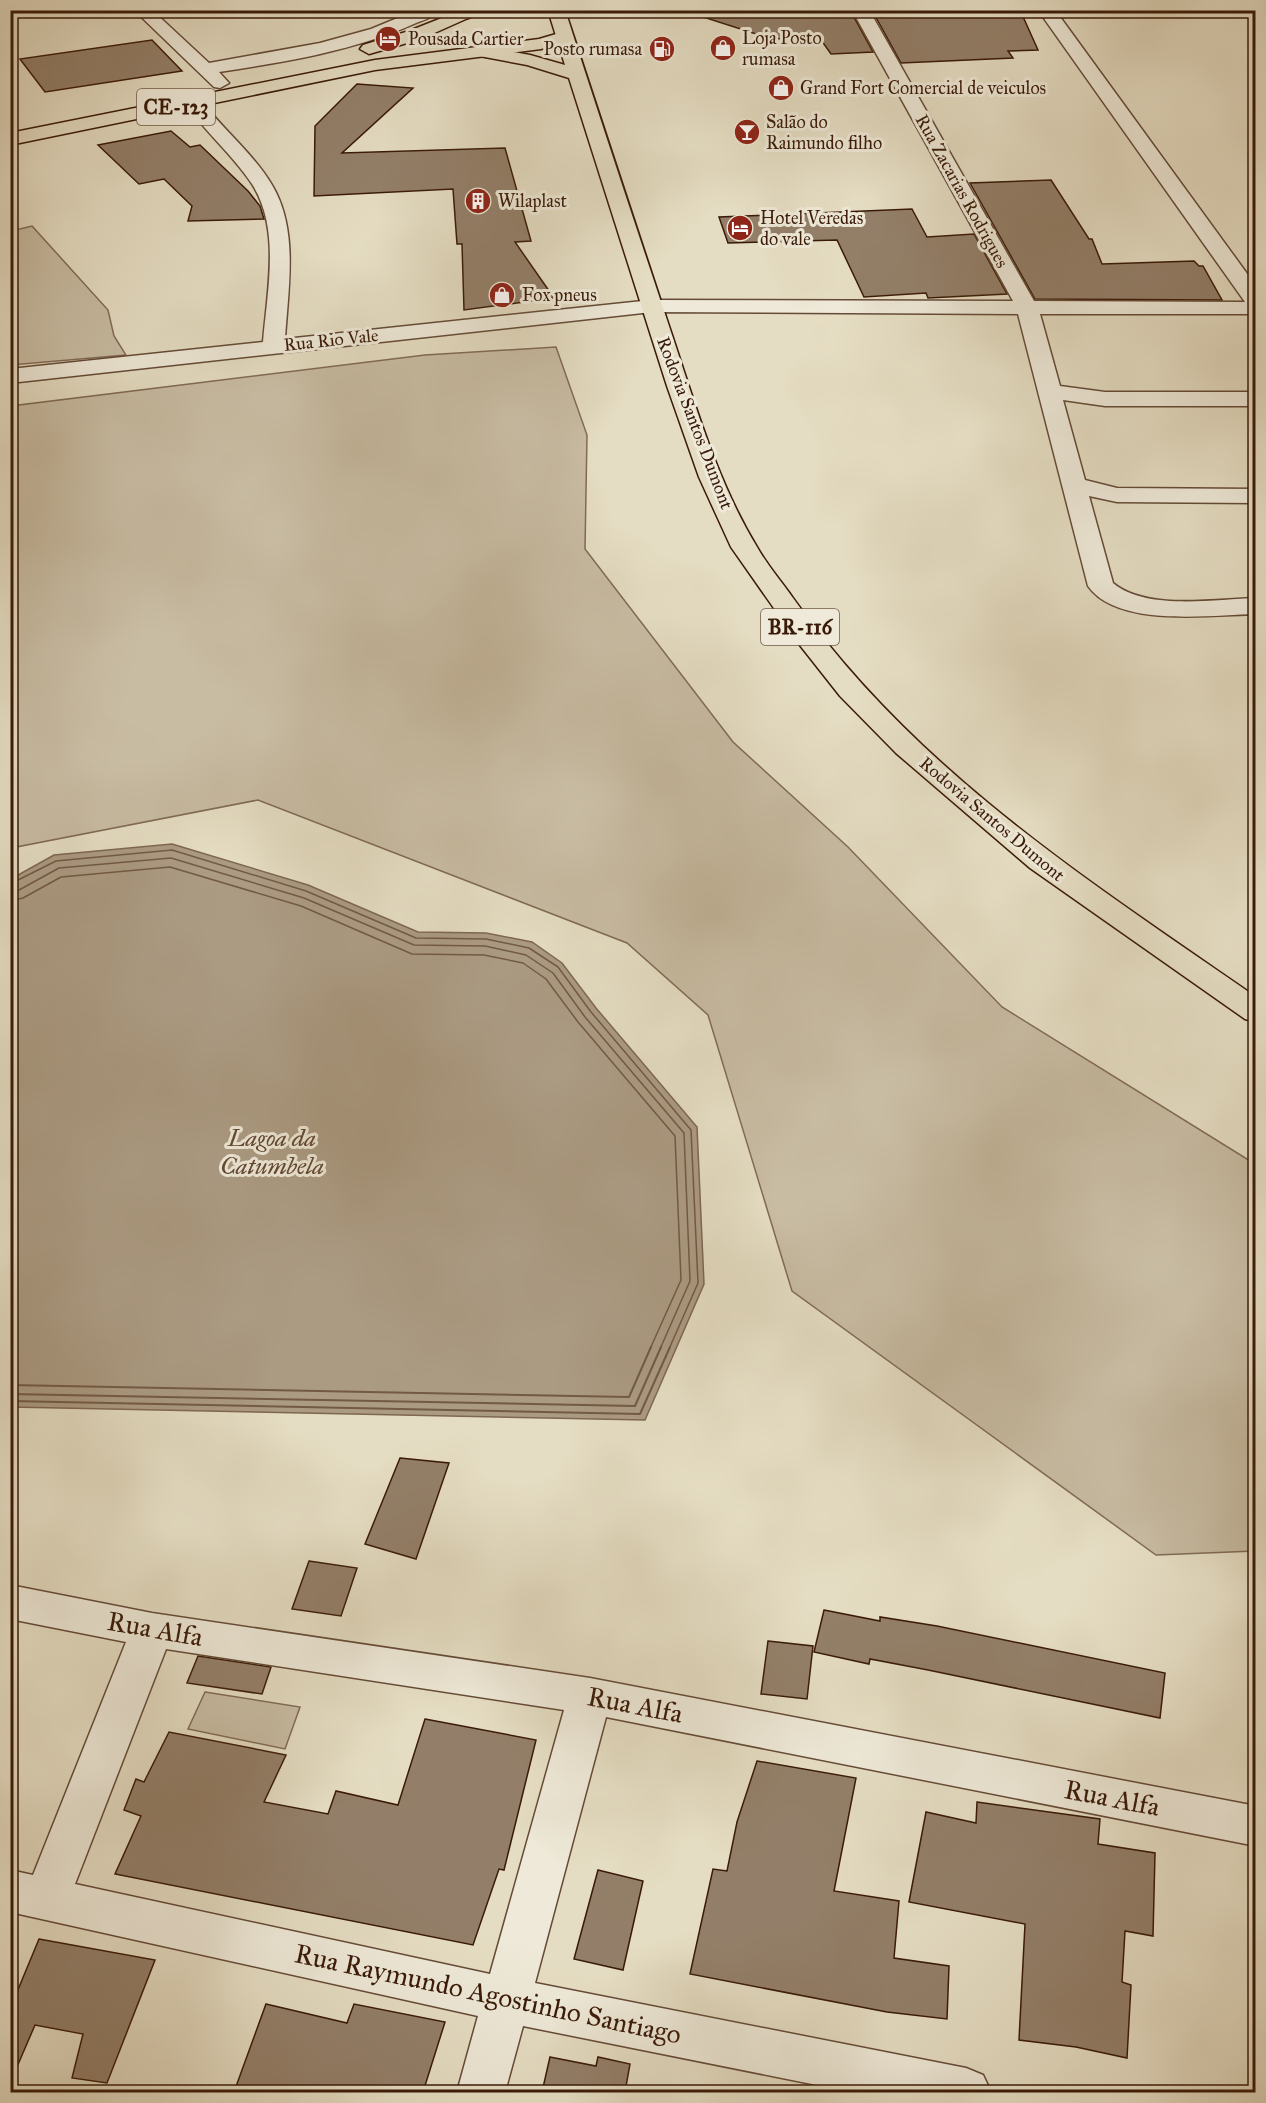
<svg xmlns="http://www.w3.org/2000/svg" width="1266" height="2103" font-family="'IM FELL Great Primer',serif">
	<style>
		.green { fill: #c8bca3; stroke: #816b56; stroke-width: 1.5 }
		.water { fill: #ab9b83; stroke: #7e6752; stroke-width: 1.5 }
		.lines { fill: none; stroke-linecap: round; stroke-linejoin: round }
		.shore-far1 { stroke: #725a46; stroke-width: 1.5 }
		.shore { stroke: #725a46; stroke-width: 2 }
		.building { fill: #937f69; stroke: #3a1a08; stroke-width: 1.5 }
		.minor-casing { stroke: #654b37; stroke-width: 3 }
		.primary-casing { stroke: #3a1a08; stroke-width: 3 }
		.trunk-casing { stroke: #3a1a08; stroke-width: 3 }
		.minor { fill: #eee9d8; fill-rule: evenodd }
		.primary { fill: #e5ddc3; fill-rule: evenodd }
		.trunk { fill: #e5ddc3; fill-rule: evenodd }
		.labels { text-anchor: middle; stroke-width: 6; stroke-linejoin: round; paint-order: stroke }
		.far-poi-label { font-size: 18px; fill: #3a1a08; stroke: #eee9d8; text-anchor: start }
		.far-street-label { font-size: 18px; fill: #3a1a08; stroke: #eee9d8 }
		.shield { fill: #eee9d8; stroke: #705846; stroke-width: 1.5 }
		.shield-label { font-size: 21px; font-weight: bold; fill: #3a1a08 }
		.water-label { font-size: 24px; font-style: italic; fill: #624733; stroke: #eee9d8 }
		.near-street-label { font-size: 27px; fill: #3a1a08; stroke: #eee9d8 }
	</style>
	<rect width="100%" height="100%" fill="#e5ddc3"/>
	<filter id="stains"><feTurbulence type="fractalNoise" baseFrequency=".00333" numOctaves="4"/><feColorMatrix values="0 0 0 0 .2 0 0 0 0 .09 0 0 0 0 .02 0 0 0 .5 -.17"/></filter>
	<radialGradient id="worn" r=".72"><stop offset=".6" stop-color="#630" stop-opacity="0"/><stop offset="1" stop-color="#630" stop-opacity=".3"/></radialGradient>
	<g class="green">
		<polygon points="32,226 108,310 114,336 126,355 11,365 11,231"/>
		<polygon points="556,347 587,435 585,549 733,742 848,847 1002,1007 1255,1164 1255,1551 1156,1555 792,1291 708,1015 627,943 258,800 11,848 11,406 425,355"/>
		<polygon points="205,1692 300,1707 285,1749 188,1729"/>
	</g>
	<polygon class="water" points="172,844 308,885 418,932 486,933 532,942 562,963 596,1008 697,1127 704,1284 645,1420 11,1407 11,879 54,855"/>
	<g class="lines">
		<g class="shore-far1">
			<polyline points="10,884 56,861 172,850 306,891 416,938 486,939 529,948 558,967 591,1012 691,1130 698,1283 669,1349"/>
			<polyline points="10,892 19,890 59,868 171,858 304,898 414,945 485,946 526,955 553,973 585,1017 684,1133 690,1281 660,1349"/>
			<polyline points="10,901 23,898 61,877 170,867 301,906 412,954 484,955 523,963 546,979 578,1022 675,1136 681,1280 650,1349"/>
		</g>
		<g class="shore">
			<polyline points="10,1385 629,1397 651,1347"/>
			<polyline points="10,1394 635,1406 661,1347"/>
			<polyline points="10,1401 640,1414 670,1347"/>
		</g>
	</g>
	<g class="building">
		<polygon points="701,10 850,10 873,52 831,54 819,37 772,39 700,16"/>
		<polygon points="872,10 1020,10 1038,50 1008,51 1013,58 901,63"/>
		<polygon points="152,40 182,71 45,92 20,59"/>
		<polygon points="357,84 413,88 342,153 505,148 531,241 515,242 554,298 464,310 462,244 457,244 453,189 314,196 315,126"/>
		<polygon points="171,131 190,147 200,145 248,191 260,206 264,219 188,221 192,206 164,179 139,184 98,145"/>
		<polygon points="1051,180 1089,239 1092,239 1102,264 1194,261 1199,266 1203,266 1222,300 1035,299 970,183"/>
		<polygon points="912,209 927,237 974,234 1007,294 928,298 926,293 864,297 837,240 728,243 719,217"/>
		<polygon points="400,1458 449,1463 416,1559 365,1544"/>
		<polygon points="309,1561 357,1568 341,1616 292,1609"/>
		<polygon points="824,1610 880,1621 880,1617 937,1626 1165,1673 1160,1718 928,1670 870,1659 869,1664 814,1652"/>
		<polygon points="768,1641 813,1646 807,1699 761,1694"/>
		<polygon points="198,1656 271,1667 262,1694 187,1683"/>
		<polygon points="425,1719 536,1740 504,1870 499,1869 473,1945 115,1874 141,1816 124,1810 136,1779 144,1782 169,1732 286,1755 264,1802 328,1814 336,1791 398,1805"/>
		<polygon points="757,1761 856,1778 834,1891 899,1901 894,1958 949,1966 947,2019 887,2012 690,1974 713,1869 727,1871 737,1822"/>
		<polygon points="977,1802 1100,1819 1098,1844 1155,1853 1153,1936 1125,1931 1122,1982 1131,1985 1127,2058 1076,2047 1019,2040 1025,1924 909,1902 926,1812 976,1823"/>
		<polygon points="598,1870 643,1881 623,1970 574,1959"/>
		<polygon points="39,1939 155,1960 107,2083 72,2078 83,2034 35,2025 10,2083 10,2009"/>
		<polygon points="266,2004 347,2023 354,2004 445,2022 423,2092 234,2092"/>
		<polygon points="550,2057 596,2066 598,2057 630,2064 625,2092 542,2092"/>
	</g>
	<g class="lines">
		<g class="minor-casing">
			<g id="minor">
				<path d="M134 10H152L209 63 320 43 371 29 417 10H440C434 17 424 20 416 23 354 51 285 62 219 72L229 83 220 88 214 87Z"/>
				<path d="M852 10H869L1034 301 1245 302 1038 10H1055L1256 286V314H1040L1060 386 1105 392H1256V406H1105L1063 400 1085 480 1117 488 1256 489V503L1117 502 1089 496 1113 583C1146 611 1215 599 1256 598V614C1211 615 1117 628 1088 586L1018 314 652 312 10 383V369L263 342C267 292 281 229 252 184 233 155 205 132 185 103L194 98 200 99C222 129 253 153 272 185 299 230 288 289 285 339L652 300 1013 301Z"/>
				<path d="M10 1585 152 1613 590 1678 1256 1806V1846L606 1717 535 1983 966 2068 983 2075 991 2092H852L523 2026 505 2092H457L478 2016 10 1912V1870L33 1875 126 1642 10 1619ZM166 1649 564 1710 490 1974 75 1884Z"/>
			</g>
		</g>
		<g class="primary-casing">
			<g id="primary">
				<polygon points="462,10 486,10 421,39 369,54 360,49 363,45 409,31"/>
				<polygon points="563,32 569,33 572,37 569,41 541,49 375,70 10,145 10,133 375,60 539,39"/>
			</g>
		</g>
		<g class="trunk-casing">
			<g id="trunk">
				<path d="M459 10H477C472 18 468 20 459 18L457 14Z"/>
				<path d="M548 10H565C599 116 634 221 669 326 694 400 716 480 757 547 767 565 781 581 793 598 915 770 1085 879 1256 997V1022L1245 1019 1030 868 896 753 840 696 799 644 731 547 699 477 667 386 569 78 527 65 474 55 471 51 480 46 530 55 565 65Z"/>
			</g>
		</g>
		<use href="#minor" class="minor"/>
		<use href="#primary" class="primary"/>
		<use href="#trunk" class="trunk"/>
	</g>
	<defs>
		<g id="hotel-disc" transform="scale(1.35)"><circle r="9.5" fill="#8f2418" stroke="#eee9d8"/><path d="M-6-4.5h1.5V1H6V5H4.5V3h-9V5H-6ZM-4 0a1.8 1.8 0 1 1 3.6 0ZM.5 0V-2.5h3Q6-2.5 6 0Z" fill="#fff"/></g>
		<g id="shop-disc" transform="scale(1.35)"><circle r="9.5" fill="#8f2418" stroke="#eee9d8"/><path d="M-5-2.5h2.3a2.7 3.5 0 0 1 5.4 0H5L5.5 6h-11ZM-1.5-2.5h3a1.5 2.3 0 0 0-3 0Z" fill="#fff"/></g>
		<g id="fuel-disc" transform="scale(1.35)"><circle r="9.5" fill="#8f2418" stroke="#eee9d8"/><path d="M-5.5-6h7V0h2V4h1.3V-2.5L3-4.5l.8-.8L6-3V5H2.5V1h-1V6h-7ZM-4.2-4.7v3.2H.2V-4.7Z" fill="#fff"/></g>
		<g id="bar-disc" transform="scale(1.35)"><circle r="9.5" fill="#8f2418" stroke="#eee9d8"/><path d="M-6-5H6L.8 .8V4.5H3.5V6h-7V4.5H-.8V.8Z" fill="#fff"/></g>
		<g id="building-disc" transform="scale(1.35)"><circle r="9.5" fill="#8f2418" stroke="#eee9d8"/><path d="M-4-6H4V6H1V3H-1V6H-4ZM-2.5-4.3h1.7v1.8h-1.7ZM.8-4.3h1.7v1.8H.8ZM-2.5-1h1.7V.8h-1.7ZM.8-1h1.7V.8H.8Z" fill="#fff"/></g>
	</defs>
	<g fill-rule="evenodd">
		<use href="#hotel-disc" x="388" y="39"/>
		<use href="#shop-disc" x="723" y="48"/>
		<use href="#fuel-disc" x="662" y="49"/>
		<use href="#shop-disc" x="781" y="88"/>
		<use href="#bar-disc" x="747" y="132"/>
		<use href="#building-disc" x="478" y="201"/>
		<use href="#hotel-disc" x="740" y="228"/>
		<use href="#shop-disc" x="502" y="295"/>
	</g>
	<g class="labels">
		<g class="far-poi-label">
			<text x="742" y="44">Loja Posto<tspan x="742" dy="21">rumasa</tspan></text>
			<text x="408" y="45">Pousada Cartier</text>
			<text x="642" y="55" text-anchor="end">Posto rumasa</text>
			<text x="800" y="94">Grand Fort Comercial de veiculos</text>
			<text x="766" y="128">Salão do<tspan x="766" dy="21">Raimundo filho</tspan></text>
			<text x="498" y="207">Wilaplast</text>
			<text x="760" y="224">Hotel Veredas<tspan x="760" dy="21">do vale</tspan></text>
			<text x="522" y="301">Fox pneus</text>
		</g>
		<g class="far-street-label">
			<text transform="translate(962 191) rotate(61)" y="6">Rua Zacarias Rodrigues</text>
			<text transform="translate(331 340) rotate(-6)" y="6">Rua Rio Vale</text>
			<text transform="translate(695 423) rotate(69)" y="6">Rodovia Santos Dumont</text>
			<text transform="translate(992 819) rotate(40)" y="6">Rodovia Santos Dumont</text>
		</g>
		<g class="shield">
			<rect x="137" y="89" width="78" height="36" rx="4.5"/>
			<rect x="761" y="609" width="78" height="36" rx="4.5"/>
		</g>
		<g class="shield-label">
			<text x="176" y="114">CE-123</text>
			<text x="800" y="634">BR-116</text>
		</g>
		<g class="water-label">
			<text x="272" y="1146">Lagoa da<tspan x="272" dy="28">Catumbela</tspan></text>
		</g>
		<g class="near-street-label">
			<text transform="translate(155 1629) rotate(10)" y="9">Rua Alfa</text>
			<text transform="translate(635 1705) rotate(11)" y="9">Rua Alfa</text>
			<text transform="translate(1112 1798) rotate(11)" y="9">Rua Alfa</text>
			<text transform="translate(488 1994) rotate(12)" y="9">Rua Raymundo Agostinho Santiago</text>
		</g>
	</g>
	<rect width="1266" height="2103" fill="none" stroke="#e5ddc3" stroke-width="36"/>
	<rect x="12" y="12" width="1242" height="2079" fill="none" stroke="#3a1a08" stroke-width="3"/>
	<rect x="18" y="18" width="1230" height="2067" fill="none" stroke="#3a1a08" stroke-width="1.5"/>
	<rect width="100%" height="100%" filter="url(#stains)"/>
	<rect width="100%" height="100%" fill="url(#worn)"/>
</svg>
